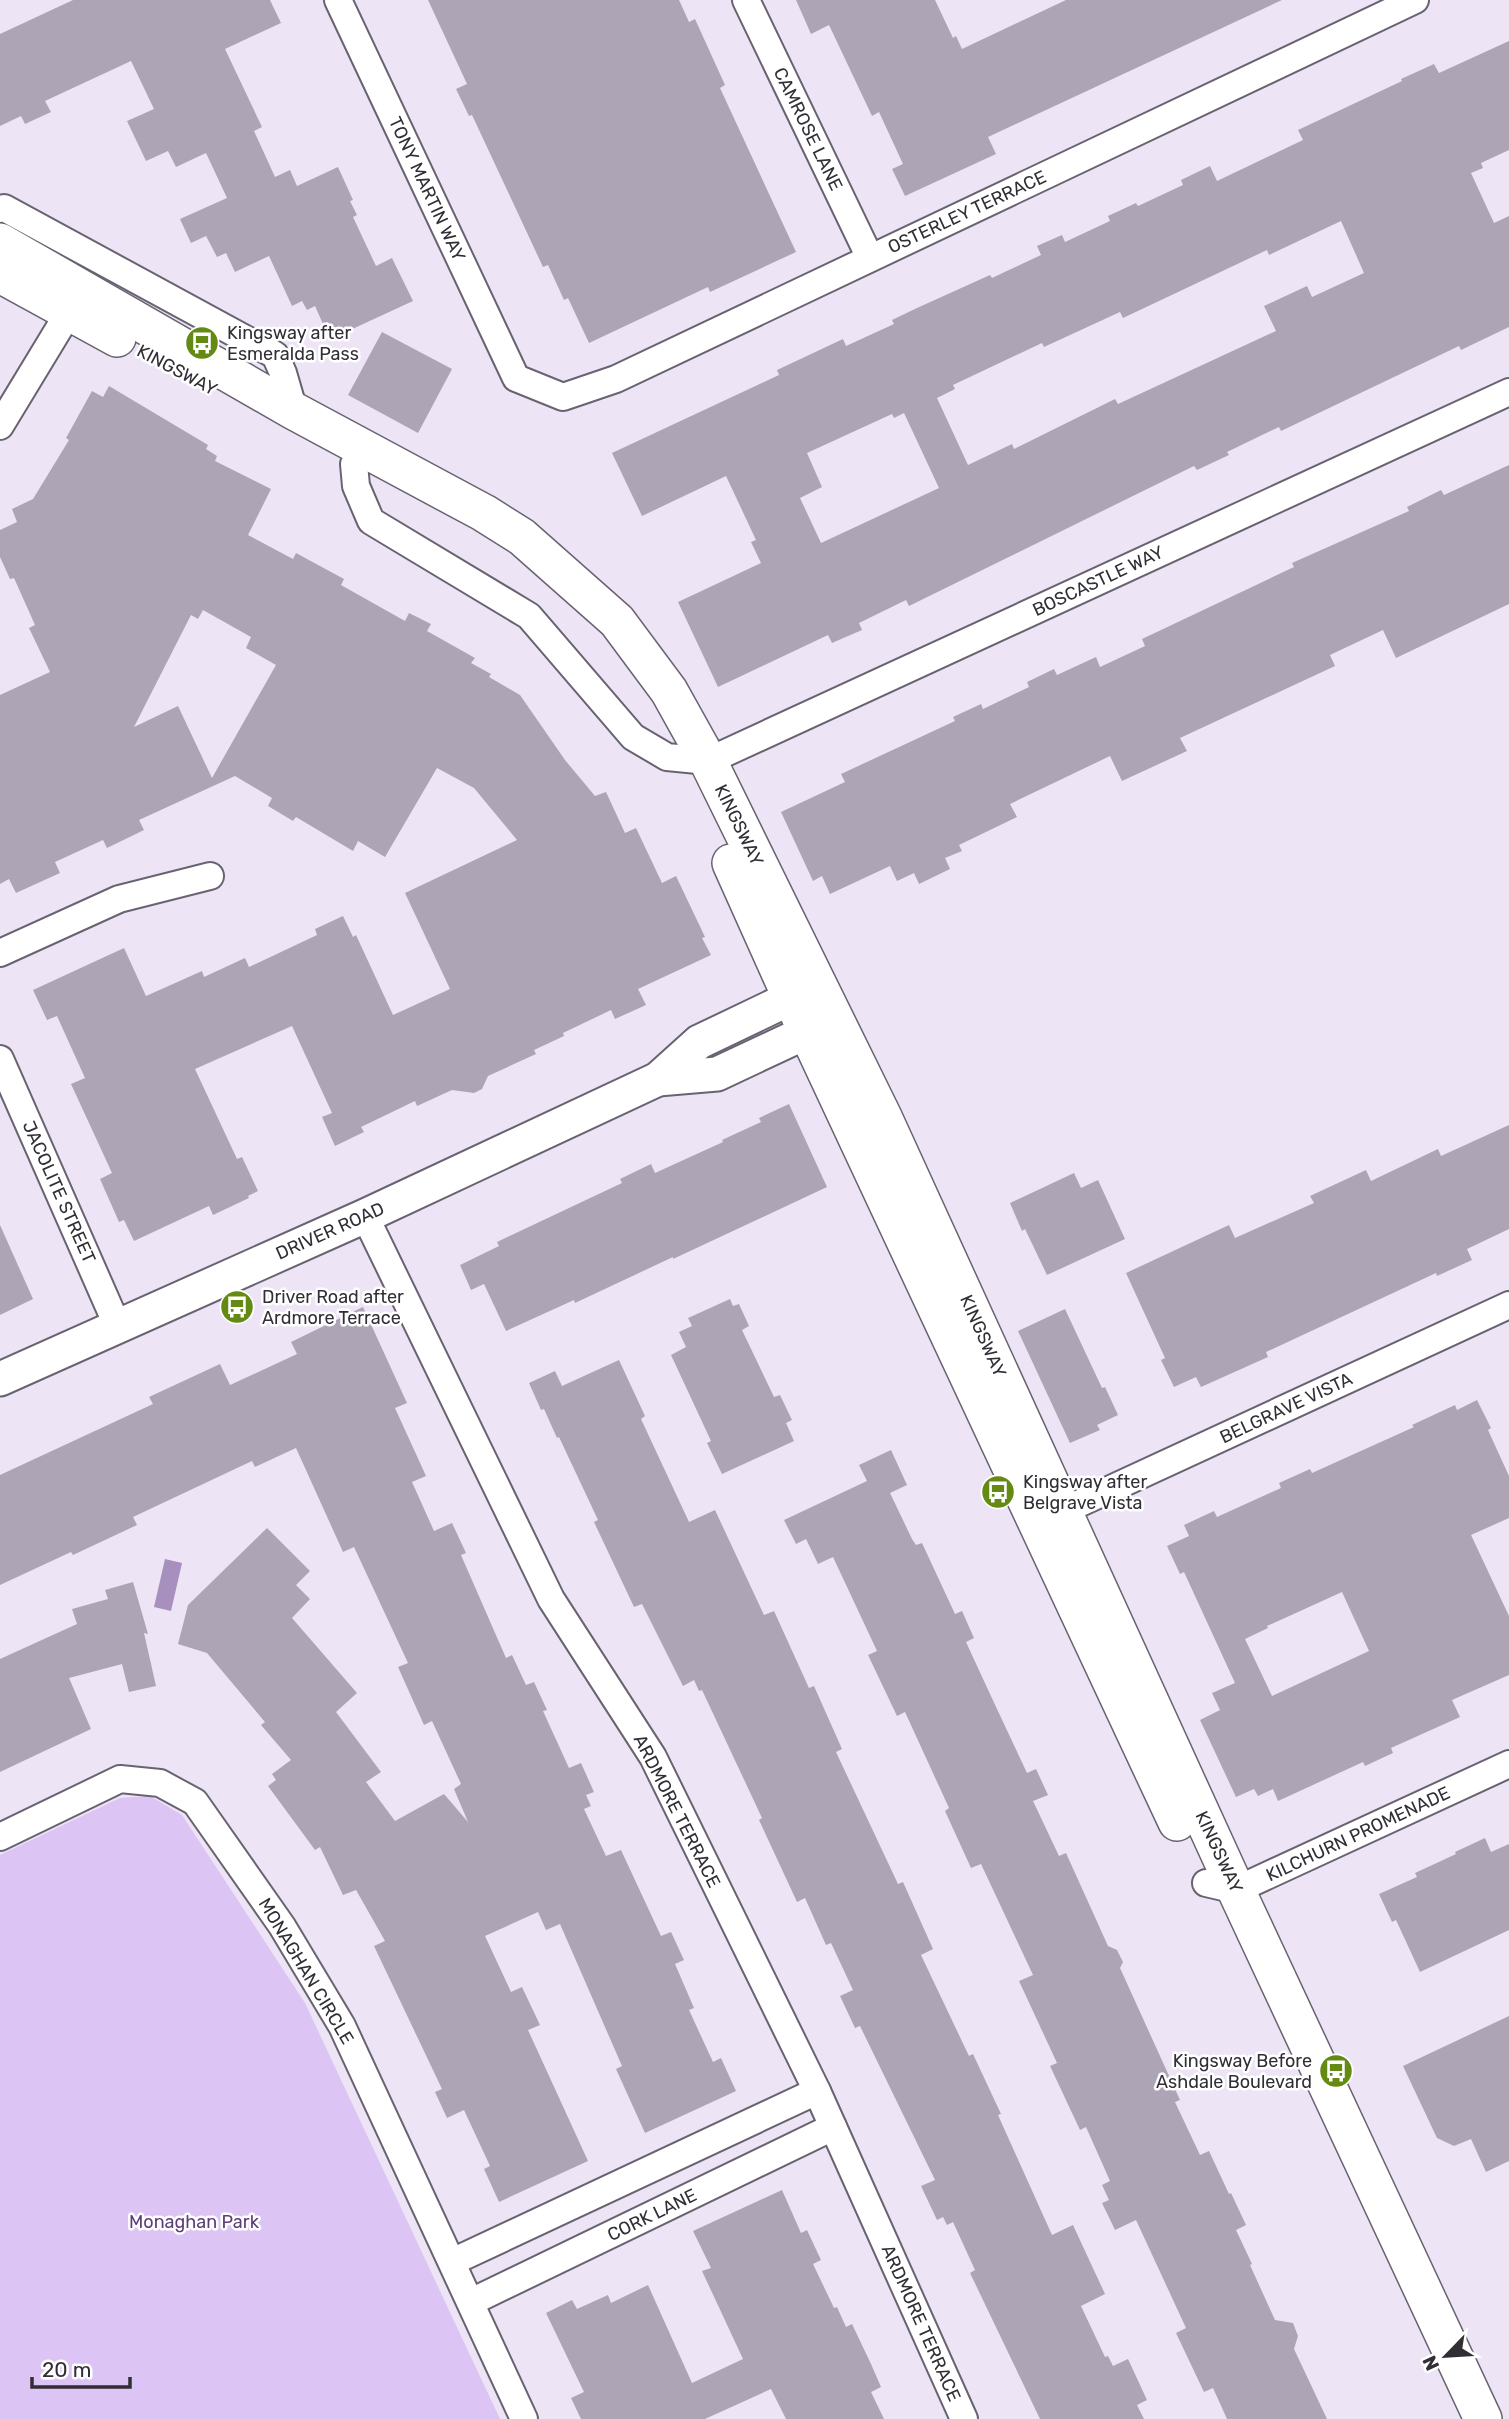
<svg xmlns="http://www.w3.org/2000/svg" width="1509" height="2419" font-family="Rubik,sans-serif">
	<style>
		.green { fill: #dcc4f4 }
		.water { fill: #a790be }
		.building { fill: #ada5b5; fill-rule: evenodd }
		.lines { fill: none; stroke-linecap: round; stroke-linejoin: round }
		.minor-casing { stroke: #696270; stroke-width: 30 }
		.tertiary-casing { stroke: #696270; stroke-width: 37 }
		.secondary-casing { stroke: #696270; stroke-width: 40 }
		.minor { stroke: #fff; stroke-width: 26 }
		.tertiary { stroke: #fff; stroke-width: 33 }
		.secondary { stroke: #fff; stroke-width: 37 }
		.labels { text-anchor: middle; stroke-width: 5; stroke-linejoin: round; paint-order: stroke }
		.street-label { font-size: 18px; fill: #312e35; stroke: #fff }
		.poi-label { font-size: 18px; fill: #312e35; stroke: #fff; text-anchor: start }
		.park-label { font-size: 18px; fill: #5d3e79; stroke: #fff }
	</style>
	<rect width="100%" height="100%" fill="#ede5f5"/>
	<polygon class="green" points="150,1796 182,1815 305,2003 500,2419 0,2419 0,1855 120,1798"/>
	<polygon class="water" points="165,1559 182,1563 171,1611 154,1607"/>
	<g class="building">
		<polygon points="73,0 270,0 281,23 225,49 262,127 254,131 275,177 290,170 297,186 338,167 353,200 350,201 357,215 353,217 376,266 392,258 413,301 335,337 328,322 323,324 315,306 307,310 302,301 292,306 269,256 235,272 226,253 217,257 206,236 191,243 180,219 227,198 206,153 176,167 168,151 146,161 127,121 154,109 131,61 45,101 51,112 25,124 21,116 0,126 0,34"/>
		<polygon points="428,0 679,0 689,22 695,19 725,85 720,88 796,252 710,292 708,287 589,343 568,298 564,300 548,265 543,267 472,115 469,116 456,89 467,84"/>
		<polygon points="796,0 935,0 953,38 956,36 962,49 1066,0 1282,0 988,137 996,154 905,196 892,169 903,164 879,112 872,116 829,25 811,34"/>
		<path d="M1509 41V150L1481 163 1483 168 1471 173 1494 223 1509 216V327L1461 350 1459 346 1281 431 1279 427 1227 452 1229 455 1197 470 1194 466 909 606 906 600 859 623 862 630 832 643 828 635 718 687 678 602 761 563 751 542 756 540 726 476 642 516 612 453 779 375 777 370 843 339 846 346 894 324 892 320 917 308 990 275 992 278 1041 255 1037 246 1062 235 1065 242 1110 221 1108 216 1136 203 1138 206 1183 185 1181 180 1210 166 1217 181 1303 140 1298 130 1402 81 1401 79 1434 64 1439 73ZM1341 221 1364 273 1312 297 1307 286 1264 306 1276 331 1118 404 1115 399 1014 449 1012 444 968 465 937 398 955 389 953 385 1042 343 1044 347 1120 312 1123 318 1267 250 1269 255ZM904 413 939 488 821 543 800 498 822 487 807 453 892 414 894 418Z"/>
		<polygon points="382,332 452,369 418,433 348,395"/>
		<path d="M109 386 208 445 206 449 217 456 215 461 271 489 248 535 293 559 296 553 344 579 341 585 405 621 409 613 431 624 427 631 475 658 471 663 491 674 489 677 520 695 565 760 595 796 606 792 625 833 636 828 662 883 676 876 705 937 702 938 711 955 638 989 646 1005 615 1019 611 1010 563 1033 564 1036 534 1050 536 1054 488 1076 482 1089 474 1093 452 1090 417 1106 415 1101 361 1127 364 1132 335 1146 322 1117 332 1113 292 1026 195 1069 237 1159 242 1157 258 1191 248 1196 249 1198 213 1215 209 1206 134 1241 124 1220 119 1222 100 1179 112 1173 71 1084 85 1078 57 1016 47 1020 33 990 124 948 146 996 202 971 204 977 245 958 249 967 317 935 315 929 343 916 353 937 356 935 393 1015 450 989 405 893 517 840 474 788 437 768 385 857 358 841 353 851 296 817 293 821 268 806 272 798 235 776 139 820 144 830 107 848 103 840 55 862 60 873 16 893 9 879 0 884V695L50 672 29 628 35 625 14 578 10 579 0 557V530L17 522 12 509 33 499 69 440 66 438 92 391 103 397ZM203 610 251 637 246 648 276 665 212 778 178 706 134 727 191 615 198 619Z"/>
		<polygon points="1509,465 1509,604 1396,658 1383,630 1330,655 1335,666 1180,738 1187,751 1122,781 1110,756 1010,804 1017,817 959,845 962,851 945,858 950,869 919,884 914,873 897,881 890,866 830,894 822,876 813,881 781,812 845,782 841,774 955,721 953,717 981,704 983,709 1029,687 1027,682 1054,669 1057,675 1096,657 1100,667 1145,646 1142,639 1294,567 1292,563 1409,511 1407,507 1441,490 1444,495"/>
		<polygon points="789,1104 827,1187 673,1259 673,1257 575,1303 574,1300 506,1331 484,1284 471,1290 460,1265 499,1246 497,1242 622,1183 620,1179 651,1164 655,1173 723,1142 722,1140 761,1122 759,1118"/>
		<polygon points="1509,1125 1509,1229 1467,1249 1472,1260 1437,1276 1436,1273 1266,1352 1268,1357 1201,1387 1196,1377 1174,1387 1161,1360 1165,1358 1126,1273 1229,1225 1235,1238 1314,1203 1310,1196 1366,1170 1371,1181 1438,1149 1441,1156"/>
		<polygon points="1074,1173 1081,1188 1098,1180 1125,1239 1047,1275 1025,1229 1022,1231 1010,1203"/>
		<polygon points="0,1225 33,1299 0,1315"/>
		<polygon points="730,1299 733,1306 739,1304 749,1326 742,1330 774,1397 780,1395 792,1420 786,1423 794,1441 722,1474 707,1443 711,1441 671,1355 686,1347 679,1332 692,1326 688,1318"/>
		<polygon points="363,1307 407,1403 395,1408 426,1476 412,1482 434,1531 452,1523 466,1553 461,1555 506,1658 512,1655 526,1685 534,1682 547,1710 543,1711 569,1768 581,1763 594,1792 586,1795 591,1806 584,1809 606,1856 621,1850 661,1936 671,1932 684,1960 675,1964 694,2008 689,2010 713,2062 721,2058 736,2091 645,2133 616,2069 622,2066 560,1924 546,1930 538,1912 485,1936 511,1992 522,1987 540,2025 528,2030 588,2161 499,2202 484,2169 490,2166 464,2110 447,2118 435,2092 442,2089 374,1946 385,1941 356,1890 343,1895 320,1847 315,1850 268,1786 276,1780 272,1774 291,1760 261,1725 265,1722 207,1653 178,1644 188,1605 267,1528 310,1571 296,1585 310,1599 292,1618 357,1693 336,1712 381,1772 366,1782 395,1821 444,1794 468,1822 454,1789 461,1784 432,1721 424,1725 398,1667 408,1663 354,1547 343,1552 296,1448 255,1467 252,1461 133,1517 137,1525 73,1555 71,1552 0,1585 0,1475 153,1404 149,1397 220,1364 230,1385 297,1354 291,1342"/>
		<polygon points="1065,1309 1102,1388 1105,1387 1118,1415 1097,1425 1100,1430 1070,1443 1018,1331"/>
		<polygon points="619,1360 645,1416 641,1419 689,1522 715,1510 764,1615 774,1611 809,1688 814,1686 842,1749 836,1752 898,1884 903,1882 933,1949 921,1955 969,2056 973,2054 1001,2114 998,2115 1052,2235 1073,2225 1105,2294 1081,2306 1105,2357 1108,2356 1113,2366 1128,2359 1147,2400 1137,2405 1144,2419 1040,2419 970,2273 975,2270 953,2222 947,2225 943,2217 937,2220 921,2186 935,2180 860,2026 855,2028 840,1996 853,1990 831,1943 826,1945 805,1898 797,1902 759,1820 762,1818 702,1690 699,1691 694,1680 683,1686 642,1604 634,1607 594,1522 598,1520 559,1437 557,1438 544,1409 541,1410 529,1383 555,1371 562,1386"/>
		<path d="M1477 1400 1491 1428 1488 1430 1509 1476V1518L1471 1535 1509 1616V1675L1452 1700 1460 1717 1391 1748 1393 1753 1365 1766 1363 1762 1278 1801 1273 1789 1258 1796 1254 1789 1236 1797 1200 1720 1220 1710 1212 1693 1235 1683 1184 1572 1180 1574 1167 1546 1189 1536 1184 1525 1214 1511 1217 1517 1281 1488 1279 1483 1310 1469 1312 1473 1414 1427 1412 1425 1455 1405 1457 1410ZM1342 1592 1369 1651 1272 1696 1245 1639 1268 1628 1267 1626Z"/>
		<polygon points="891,1450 907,1485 890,1493 912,1539 916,1545 922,1543 955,1614 962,1611 974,1638 966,1642 990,1694 1027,1773 1036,1769 1048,1795 1033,1801 1059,1856 1066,1853 1108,1946 1117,1950 1123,1962 1120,1968 1180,2100 1175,2102 1200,2155 1209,2151 1229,2194 1231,2193 1246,2225 1236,2230 1252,2264 1250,2265 1275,2320 1293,2323 1298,2336 1294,2349 1327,2419 1227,2419 1213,2388 1204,2392 1176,2333 1186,2328 1136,2220 1115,2230 1102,2203 1109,2200 1102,2185 1110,2181 1086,2127 1080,2130 1050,2066 1057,2063 1019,1981 1033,1975 981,1864 971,1868 945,1811 949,1808 905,1712 897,1716 868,1655 877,1651 833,1557 818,1564 806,1539 796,1544 784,1520 867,1481 859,1465"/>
		<polygon points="133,1582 148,1634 144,1633 156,1686 129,1692 122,1664 69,1678 91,1729 0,1772 0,1659 77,1624 72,1609 108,1599 105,1590"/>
		<polygon points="1485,1838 1491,1852 1509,1844 1509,1930 1420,1972 1396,1920 1392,1922 1379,1894 1417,1877 1415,1873 1456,1854 1455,1852"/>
		<polygon points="1509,2016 1509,2161 1486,2172 1471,2139 1454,2146 1437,2138 1403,2066"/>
		<polygon points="782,2190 801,2233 807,2230 821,2260 813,2264 834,2308 837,2307 846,2327 852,2324 871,2364 881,2387 871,2392 884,2419 786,2419 771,2389 705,2419 581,2419 571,2398 584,2392 546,2313 572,2300 577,2309 608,2295 611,2303 648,2285 692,2383 743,2359 702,2271 711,2268 693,2231"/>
	</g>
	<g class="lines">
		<g class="minor-casing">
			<g id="minor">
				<polyline points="338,0 516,378 563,397 616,379 1415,0"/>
				<polyline points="746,0 870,258"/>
				<polyline points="0,209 4,208 275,355 283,373 294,411"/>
				<polyline points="0,426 77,299"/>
				<polyline points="354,464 356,486 371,521 529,616 633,737 667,757 708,761 1509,392"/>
				<polyline points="0,953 119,899 210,876"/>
				<polyline points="0,1059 117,1325"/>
				<polyline points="365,1216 551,1599 653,1757 817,2091 964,2419"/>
				<polyline points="1063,1511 1509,1305"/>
				<polyline points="0,1837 120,1779 160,1783 195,1802 282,1926 342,2026 524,2419"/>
				<polyline points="1206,1883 1236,1890 1509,1764"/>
				<polyline points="452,2262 817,2091"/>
				<polyline points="471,2302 833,2127"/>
			</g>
		</g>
		<g class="tertiary-casing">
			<g id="tertiary">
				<polyline points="658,1079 717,1074 832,1020"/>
				<polyline points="0,1379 365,1216 658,1079 699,1042 816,986"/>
			</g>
		</g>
		<g class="secondary-casing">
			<g id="secondary">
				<polyline points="0,242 294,411 484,513 522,537 617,621 669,691 708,761 883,1117 1236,1890 1483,2419"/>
				<polyline points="0,274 117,338"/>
				<polyline points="731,863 792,999 1177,1822"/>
			</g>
		</g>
		<use href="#minor" class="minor"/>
		<use href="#tertiary" class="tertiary"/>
		<use href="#secondary" class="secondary"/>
	</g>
	<defs>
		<g id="bus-disc" transform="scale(1.75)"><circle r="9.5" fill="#648a14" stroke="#fff"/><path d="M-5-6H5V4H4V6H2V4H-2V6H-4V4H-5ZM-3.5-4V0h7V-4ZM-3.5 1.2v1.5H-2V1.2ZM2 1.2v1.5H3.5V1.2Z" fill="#fff"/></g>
	</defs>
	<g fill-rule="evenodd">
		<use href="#bus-disc" x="202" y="343"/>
		<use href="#bus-disc" x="237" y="1307"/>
		<use href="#bus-disc" x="998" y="1492"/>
		<use href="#bus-disc" x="1336" y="2071"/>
	</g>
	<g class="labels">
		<g class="street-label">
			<text transform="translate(808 129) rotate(64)" y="6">CAMROSE LANE</text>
			<text transform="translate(427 189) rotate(65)" y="6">TONY MARTIN WAY</text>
			<text transform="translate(967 212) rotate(-25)" y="6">OSTERLEY TERRACE</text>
			<text transform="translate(177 370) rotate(28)" y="6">KINGSWAY</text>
			<text transform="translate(1098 581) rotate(-25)" y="6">BOSCASTLE WAY</text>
			<text transform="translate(739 825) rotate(64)" y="6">KINGSWAY</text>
			<text transform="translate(59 1192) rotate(66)" y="6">JACOLITE STREET</text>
			<text transform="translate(330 1231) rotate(-24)" y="6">DRIVER ROAD</text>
			<text transform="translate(983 1336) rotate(66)" y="6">KINGSWAY</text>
			<text transform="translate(1286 1408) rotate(-25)" y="6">BELGRAVE VISTA</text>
			<text transform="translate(677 1811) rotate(63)" y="6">ARDMORE TERRACE</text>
			<text transform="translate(1358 1834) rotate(-25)" y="6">KILCHURN PROMENADE</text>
			<text transform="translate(1219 1852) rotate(65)" y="6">KINGSWAY</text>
			<text transform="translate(306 1971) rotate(59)" y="6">MONAGHAN CIRCLE</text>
			<text transform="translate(652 2215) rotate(-26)" y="6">CORK LANE</text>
			<text transform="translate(921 2323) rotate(66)" y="6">ARDMORE TERRACE</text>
		</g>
		<g class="poi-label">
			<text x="227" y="339">Kingsway after<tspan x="227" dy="21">Esmeralda Pass</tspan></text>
			<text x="262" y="1303">Driver Road after<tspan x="262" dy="21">Ardmore Terrace</tspan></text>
			<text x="1023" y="1488">Kingsway after<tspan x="1023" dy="21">Belgrave Vista</tspan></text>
			<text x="1312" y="2067" text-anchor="end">Kingsway Before<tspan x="1312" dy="21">Ashdale Boulevard</tspan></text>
		</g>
		<g class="park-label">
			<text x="194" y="2228">Monaghan Park</text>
		</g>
	</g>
	<g transform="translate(1446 2356) rotate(245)" stroke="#ffffff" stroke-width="5" paint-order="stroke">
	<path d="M0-5L12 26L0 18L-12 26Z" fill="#312e35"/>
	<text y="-10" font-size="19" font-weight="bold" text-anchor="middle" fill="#312e35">N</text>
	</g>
	<path d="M32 2377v10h98v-10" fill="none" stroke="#312e35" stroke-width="3.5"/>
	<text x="42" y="2377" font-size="21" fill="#312e35" stroke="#ffffff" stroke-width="5" paint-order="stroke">20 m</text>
</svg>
